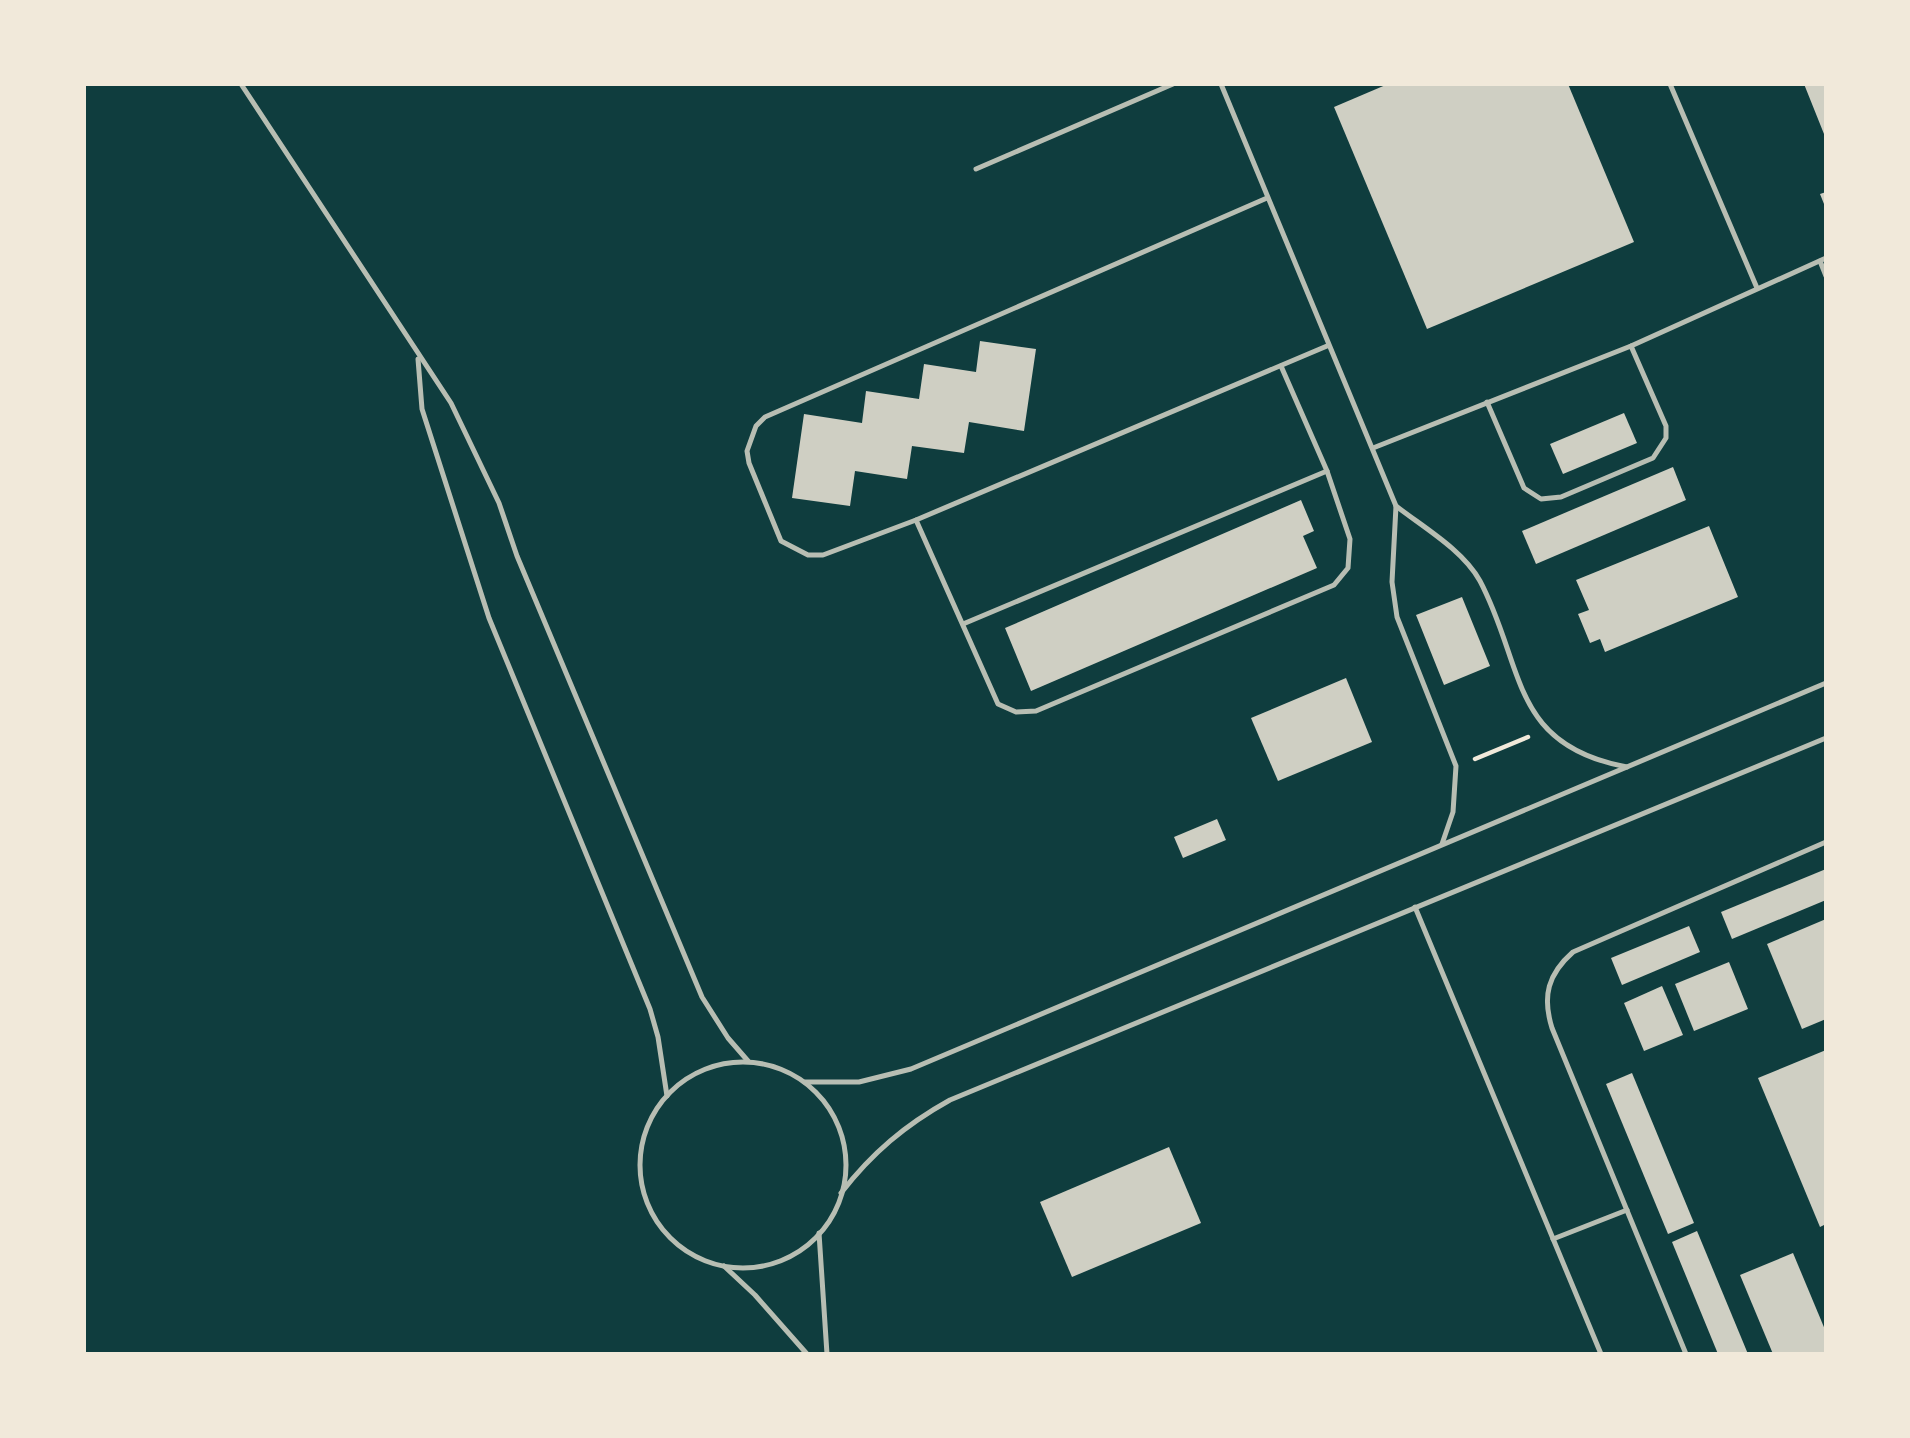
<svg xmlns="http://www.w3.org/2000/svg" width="1910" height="1438" font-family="Arial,sans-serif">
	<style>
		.building { fill: #cfcfc3 }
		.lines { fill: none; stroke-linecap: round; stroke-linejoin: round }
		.path { stroke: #f1e9da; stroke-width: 4.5 }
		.service { stroke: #b8beb3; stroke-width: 5 }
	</style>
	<rect width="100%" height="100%" fill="#0f3d3e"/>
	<g class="building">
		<polygon points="1388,84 1568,84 1634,242 1427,329 1334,107"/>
		<polygon points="1804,84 1826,84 1826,139"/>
		<polygon points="1826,192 1826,209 1820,194"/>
		<polygon points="980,341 1036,349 1024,431 969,422 964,453 912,446 907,479 855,471 850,506 792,498 804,414 862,423 866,391 919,399 924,364 976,372"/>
		<polygon points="1624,413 1637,443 1563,474 1550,444"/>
		<polygon points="1673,467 1686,500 1536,564 1522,531"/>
		<polygon points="1301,500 1314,531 1303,536 1317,568 1031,691 1005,628"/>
		<polygon points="1709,526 1738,597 1605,652 1600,639 1590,643 1578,614 1589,610 1576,580"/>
		<polygon points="1462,597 1490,666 1444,685 1416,615"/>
		<polygon points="1346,678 1372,742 1278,781 1251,718"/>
		<polygon points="1217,819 1226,840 1183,858 1174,837"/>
		<polygon points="1826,869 1826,900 1732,939 1721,912"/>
		<polygon points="1826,919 1826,1019 1802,1029 1767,944"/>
		<polygon points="1689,926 1700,952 1622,985 1611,958"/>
		<polygon points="1729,962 1748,1009 1694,1031 1675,984"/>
		<polygon points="1662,986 1683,1035 1644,1051 1624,1003"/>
		<polygon points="1826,1050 1826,1224 1820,1227 1758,1078"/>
		<polygon points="1632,1073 1694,1223 1668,1234 1606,1084"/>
		<polygon points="1169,1147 1201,1223 1072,1277 1040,1202"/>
		<polygon points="1697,1231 1748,1354 1718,1354 1672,1242"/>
		<polygon points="1793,1253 1826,1332 1826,1354 1773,1354 1740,1275"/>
	</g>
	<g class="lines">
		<polyline class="path" points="1475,759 1528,737"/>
		<g class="service">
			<polyline points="241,84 451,403 499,503 517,556 702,997 728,1038 748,1061"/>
			<polyline points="1221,84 1396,506 1392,582 1397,617 1456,766 1453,812 1442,844"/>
			<polyline points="1670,84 1757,288"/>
			<polyline points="976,169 1173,84"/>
			<polyline points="1267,198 765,417 756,426 747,451 749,463 781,541 808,555 823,555 916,520 1327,346"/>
			<polyline points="1820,261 1826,276"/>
			<polyline points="418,359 422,409 489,618 650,1009 658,1037 667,1096"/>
			<polyline points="1487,402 1524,488 1541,499 1561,497 1653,458 1666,438 1666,426 1631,346"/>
			<polyline points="1373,448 1631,346 1826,258"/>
			<path d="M1396 506C1423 527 1463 550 1480 581 1525 666 1509 745 1627 767"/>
			<polyline points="916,520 998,704 1016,712 1036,711 1334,585 1348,568 1350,539 1327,471 1281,366"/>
			<polyline points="963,624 1327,471"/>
			<polyline points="1415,907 1601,1354"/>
			<circle cx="743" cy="1165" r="103"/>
			<polyline points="805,1082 859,1082 911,1069 1826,683"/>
			<path d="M841 1193C872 1153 905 1125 950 1100L1826 738"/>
			<polyline points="819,1233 827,1354"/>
			<polyline points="1553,1239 1627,1210"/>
			<polyline points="724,1266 755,1295 807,1354"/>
			<path d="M1686 1354 1552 1028C1542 996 1548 974 1573 952L1826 842"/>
		</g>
	</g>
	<rect width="1910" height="1438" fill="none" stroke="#f1e9da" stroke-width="172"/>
</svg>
